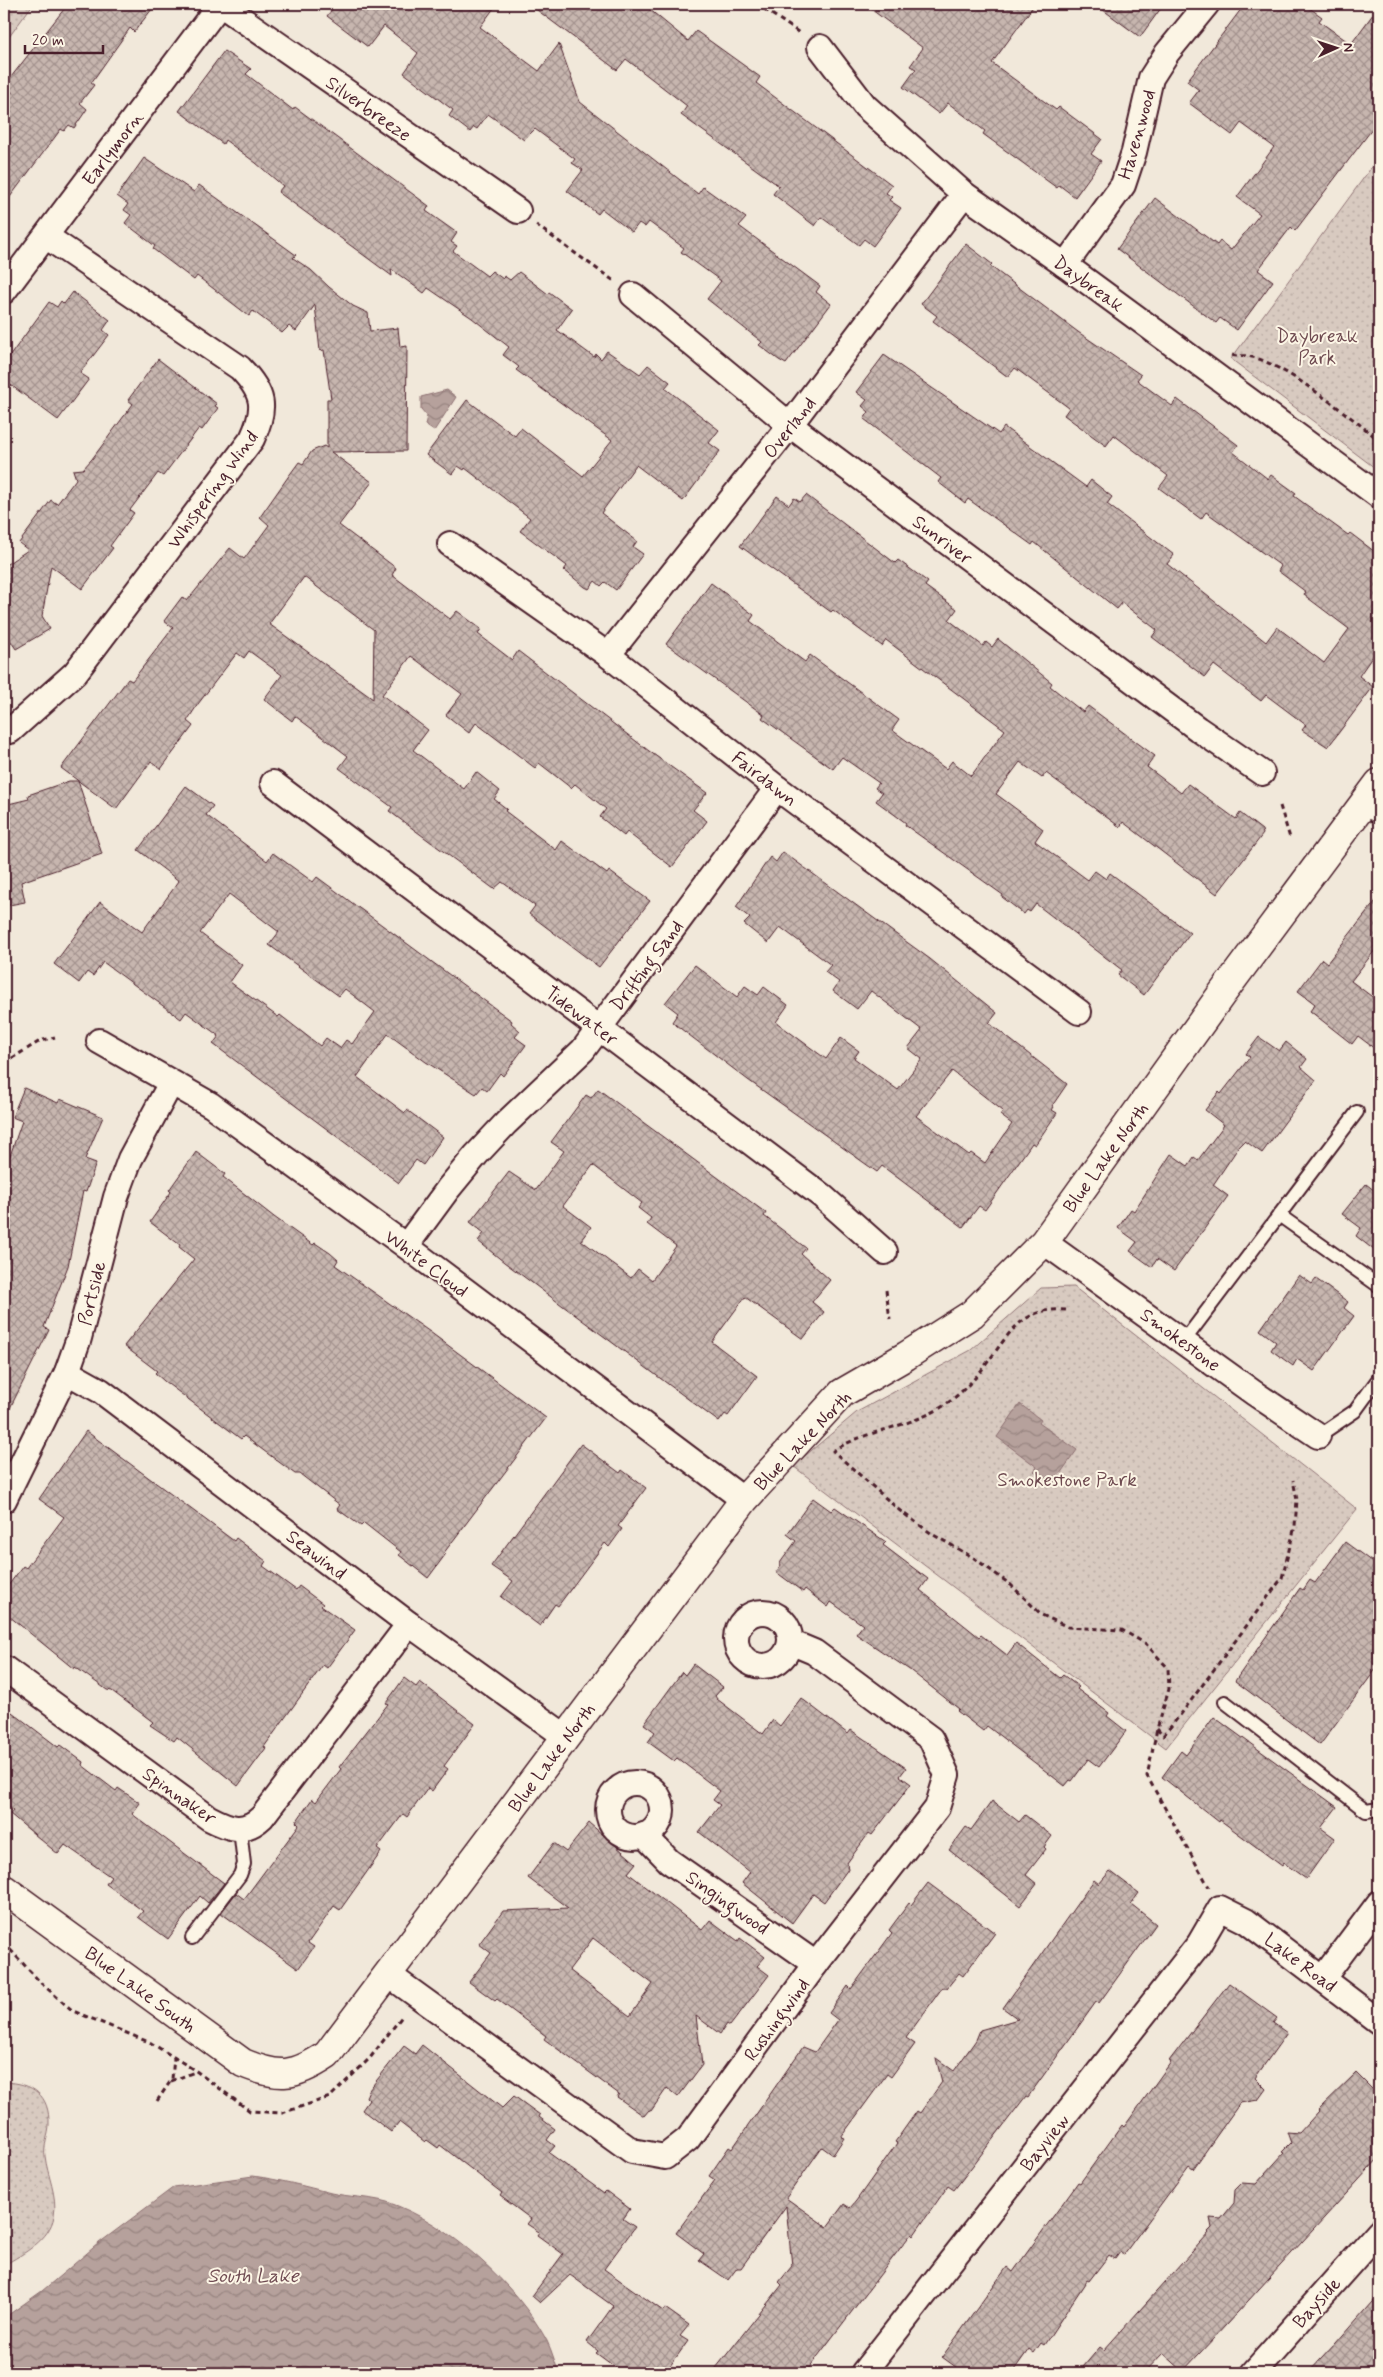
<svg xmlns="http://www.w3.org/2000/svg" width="1383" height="2377" font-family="Mynerve,sans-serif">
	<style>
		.park { fill: url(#park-dots); stroke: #917476 }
		.water { fill: url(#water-waves); stroke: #8b6d6f }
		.building { fill: url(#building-cross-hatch); stroke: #4a1f2b; fill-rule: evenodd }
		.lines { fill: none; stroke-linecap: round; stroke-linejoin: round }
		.lane-casing { stroke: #4a1f2b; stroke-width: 16 }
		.street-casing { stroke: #4a1f2b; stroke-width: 28 }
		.secondary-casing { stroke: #4a1f2b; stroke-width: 31 }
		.path { stroke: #4a1f2b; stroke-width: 3; stroke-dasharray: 5 4; stroke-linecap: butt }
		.lane { stroke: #fcf5e5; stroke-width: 12 }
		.street { stroke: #fcf5e5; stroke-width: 24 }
		.secondary { stroke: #fcf5e5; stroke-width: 28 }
		.labels { text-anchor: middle; stroke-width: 4; stroke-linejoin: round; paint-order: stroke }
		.street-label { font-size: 19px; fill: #4a1f2b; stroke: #fcf5e5 }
		.park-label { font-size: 19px; fill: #6e4a50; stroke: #fcf5e5 }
		.water-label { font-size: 20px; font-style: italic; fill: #704c53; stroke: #fcf5e5 }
	</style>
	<defs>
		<pattern id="park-dots" width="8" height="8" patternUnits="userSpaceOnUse" patternTransform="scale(1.25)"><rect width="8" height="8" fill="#d8cac0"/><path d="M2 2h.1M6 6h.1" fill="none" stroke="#bbada5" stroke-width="1.8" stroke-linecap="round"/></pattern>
		<pattern id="water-waves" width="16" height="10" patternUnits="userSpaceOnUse" patternTransform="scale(1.25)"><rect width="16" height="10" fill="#b6a19c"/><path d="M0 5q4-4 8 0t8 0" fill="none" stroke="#96837f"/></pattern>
		<pattern id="building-cross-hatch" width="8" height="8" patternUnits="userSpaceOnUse" patternTransform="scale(1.25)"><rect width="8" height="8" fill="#c7b6af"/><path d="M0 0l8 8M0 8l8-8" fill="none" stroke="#a4938f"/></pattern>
	</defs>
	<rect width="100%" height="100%" fill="#f1e8da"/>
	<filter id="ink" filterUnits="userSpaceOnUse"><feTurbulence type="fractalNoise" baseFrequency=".02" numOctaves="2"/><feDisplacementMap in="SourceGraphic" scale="10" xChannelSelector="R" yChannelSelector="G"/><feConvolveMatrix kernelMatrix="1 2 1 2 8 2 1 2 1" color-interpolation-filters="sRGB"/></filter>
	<g filter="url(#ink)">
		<g class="park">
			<polygon points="4,4 33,4 4,44"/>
			<polygon points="1379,157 1379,471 1231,359"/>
			<polygon points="1074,1287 1357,1509 1166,1748 793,1466 857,1412 971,1350 1041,1288"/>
			<path d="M4 2082C33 2083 50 2095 49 2125 49 2135 43 2146 45 2156 47 2175 58 2196 54 2216 50 2240 23 2254 4 2265Z"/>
		</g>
		<g class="water">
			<polygon points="447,390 456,397 434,431 425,425 427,416 421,409 421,397"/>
			<polygon points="1020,1404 1041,1420 1039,1423 1077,1450 1052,1485 1034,1471 1037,1467 997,1437"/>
			<path d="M253 2176C281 2180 304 2186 331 2193 349 2197 369 2197 387 2202 448 2222 517 2285 547 2341 552 2351 555 2363 559 2373H4V2318L42 2291 99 2243 174 2187Z"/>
		</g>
		<g class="building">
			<polygon points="68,4 156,4 134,32 130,28 91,83 94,85 80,103 87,109 74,128 69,125 64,131 61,129 4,205 4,103 12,92 4,86"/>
			<polygon points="336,4 497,4 480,27 539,71 559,44 580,102 698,194 703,187 746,218 739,226 820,286 816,292 831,304 786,364 779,360 759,345 762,342 707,299 721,281 681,252 684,248 649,222 645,227 639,223 632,232 602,209 598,214 567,191 583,170 572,163 575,159 535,129 524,140 488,114 477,129 474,127 470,132 449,116 453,110 404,73 418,53 384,26 368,47 327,16"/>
			<polygon points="529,4 643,4 688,41 696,31 760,77 756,83 892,185 886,193 892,197 889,200 901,208 873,246 864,239 859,245 821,217 815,226 773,194 779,186 681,115 687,106 626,59 617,70"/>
			<polygon points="864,4 1035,4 992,63 1056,110 1059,107 1102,139 1091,154 1101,161 1075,197 1059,185 1057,188 983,134 985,131 948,103 939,114 903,87 916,69 910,66 923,48"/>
			<polygon points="1095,4 1164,4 1140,37"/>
			<polygon points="1245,4 1304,4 1322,17 1319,21 1351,44 1379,6 1379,120 1295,231 1291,227 1258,270 1273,281 1237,330 1220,318 1216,323 1117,249 1155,198 1217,245 1220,241 1231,250 1260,214 1237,197 1274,147 1241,123 1232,135 1189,103 1199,90 1187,81"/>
			<polygon points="224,51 251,69 246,74 293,110 295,107 429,206 426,211 457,233 451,242 457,246 453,251 487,276 492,271 503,279 504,276 510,280 519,272 548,294 549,292 572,309 557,330 594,357 596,354 601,359 607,351 640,374 648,365 670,382 665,388 719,430 709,443 720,451 683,501 636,465 601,513 637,541 633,547 643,554 616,590 605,582 601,586 595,581 589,589 585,587 564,570 567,566 520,531 530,518 465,468 464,470 458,466 452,474 426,455 467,400 515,436 521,428 583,476 612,440 516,370 519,367 503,355 509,347 472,318 428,288 424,293 391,269 392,276 278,192 283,186 256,163 225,140 223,144 179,111"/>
			<path d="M144 158 194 192 199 185 296 255 293 258 311 270 329 287 353 306 368 313 370 331 398 328 400 347 407 346 406 451 331 452 372 482 339 525 396 568 392 575 450 619 457 611 481 629 478 634 512 660 518 651 649 751 707 793 693 810 707 821 672 867 627 832 624 836 600 817 606 809 575 784 571 788 539 763 535 768 476 723 469 733 446 715 462 694 411 656 382 695 428 730 413 750 464 789 476 772 500 791 494 799 507 809 505 811 556 850 562 841 607 874 609 871 650 901 599 967 529 914 535 906 502 882 494 889 389 811 392 807 339 768 348 756 295 716 292 721 264 699 282 675 249 651 244 658 237 653 198 704 187 721 193 726 161 769 151 761 116 809 61 768 128 679 132 681 173 628 164 621 182 597 187 601 230 548 244 559 269 525 260 517 288 477 299 462 303 464 312 451 324 446 327 448V399H331L324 350 320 351 315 305 296 331 289 326 282 333 253 311 249 316 197 276 194 280 153 249 155 246 125 223 131 215 124 210 128 204 117 196ZM304 577 374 630 373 699 269 624Z"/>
			<polygon points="966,244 992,264 990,266 1078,332 1141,375 1137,380 1172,406 1177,399 1238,445 1233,452 1268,479 1271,475 1296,493 1294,496 1348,535 1350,533 1379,555 1379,647 1359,676 1373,687 1328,747 1302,730 1306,725 1266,695 1261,701 1214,665 1205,677 1152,637 1157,630 1122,603 1117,609 1034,542 1032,545 968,499 965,503 938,482 941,478 864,419 869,412 862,406 867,400 856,392 884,355 999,434 1004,427 1086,487 1091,480 1112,497 1107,504 1174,555 1167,564 1266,642 1277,627 1324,663 1349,629 1304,595 1306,592 1278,571 1281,566 1206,512 1201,519 1159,488 1168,476 1114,435 1106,446 1064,415 1069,408 1015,368 1008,377 933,321 937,316 921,304"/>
			<polygon points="73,292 110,320 103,330 109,335 80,373 89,379 58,420 4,380 4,364 49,302 57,307 61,301 64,304"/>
			<polygon points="158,359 217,404 215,406 218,408 202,430 199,428 163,476 158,473 130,510 134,513 110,546 113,548 82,589 51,566 42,616 50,629 16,649 4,631 4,566 28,550 19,543 51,500 57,504 76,479 73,470 83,469 92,459 133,404 128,400"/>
			<polygon points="806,495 895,563 898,560 928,582 925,586 957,609 949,620 983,646 986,642 992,647 998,639 1052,683 1050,686 1083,712 1088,706 1155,756 1147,767 1181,793 1188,784 1236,819 1240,813 1262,830 1263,834 1217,894 1123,822 1120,827 1046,773 1042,778 1020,762 996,794 1043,829 1035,841 1088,880 1095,871 1106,879 1110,873 1190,933 1144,995 1118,975 1122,970 1036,904 1030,912 1027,910 1024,914 1002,897 1003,895 905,825 906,823 876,801 882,793 875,788 879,783 842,757 833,769 762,718 764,715 666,644 711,583 754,615 750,621 805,662 810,655 899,720 892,730 946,769 952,761 971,776 1005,730 886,640 882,646 833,610 831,612 740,546 777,496 789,505 794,498 800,502"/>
			<polygon points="69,781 78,781 102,854 21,882 25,902 4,906 4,805 29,799 28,795"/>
			<path d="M186 786 213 806 206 815 267 861 273 853 313 882 317 877 512 1021 511 1023 520 1031 515 1037 526 1045 503 1076 500 1073 487 1091 482 1087 476 1094 426 1062 388 1034 357 1077 405 1113 407 1110 443 1137 423 1165 416 1160 399 1183 213 1044 219 1036 186 1012 181 1019 103 962 93 976 87 972 79 983 54 964 100 902 142 932 179 881 138 850ZM229 894 279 932 269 945 339 996 345 989 375 1012 352 1044 346 1040 340 1048 326 1038 320 1046 280 1015 278 1017 230 982 242 965 200 933Z"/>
			<path d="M783 852 930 959 997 1013 989 1023 1067 1084 1052 1106 1054 1107 1052 1110 1057 1113 1035 1145 1032 1143 985 1210 979 1206 963 1227 882 1166 877 1172 748 1080 672 1022 678 1013 665 1003 695 965 737 997 745 986 758 995 764 987 788 1005 776 1022 826 1059 841 1038 859 1051 854 1058 898 1090 922 1059 908 1048 922 1030 871 991 857 1009 833 991 839 982 825 972 831 965 780 927 768 943 744 924 750 918 736 907 770 857 776 862ZM952 1071 1003 1111 1000 1115 1012 1124 985 1163 971 1153 969 1155 916 1116Z"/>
			<polygon points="1379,897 1379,945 1351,981 1379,1002 1379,1052 1358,1036 1352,1044 1310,1011 1315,1004 1298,991 1322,959 1327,963"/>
			<polygon points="1259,1037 1279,1051 1286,1042 1307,1059 1301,1067 1316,1080 1262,1153 1245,1141 1238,1148 1213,1185 1228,1196 1174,1271 1157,1259 1152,1267 1130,1251 1137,1242 1118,1228 1131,1209 1134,1211 1171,1154 1188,1166 1194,1157 1198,1160 1224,1125 1205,1110 1219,1092 1221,1094 1250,1057 1246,1054"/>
			<polygon points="24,1088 58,1103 60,1099 103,1117 85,1159 96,1163 86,1192 83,1191 68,1266 44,1327 49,1330 4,1420 4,1173 22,1121 12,1117"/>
			<path d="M598 1089 766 1213 764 1216 806 1248 801 1254 830 1280 812 1302 824 1312 803 1339 745 1297 712 1342 757 1376 728 1416 725 1414 719 1422 504 1262 478 1241 484 1233 470 1222 509 1172 536 1190 564 1151 551 1142 586 1095 591 1098ZM593 1165 642 1203 638 1208 651 1218 647 1224 676 1246 652 1280 638 1269 631 1278 581 1240 591 1227 563 1206Z"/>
			<polygon points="196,1152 225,1174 223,1177 274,1217 313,1245 315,1243 330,1253 338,1260 335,1265 430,1332 546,1418 443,1554 445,1555 428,1578 399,1555 401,1552 364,1523 361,1526 337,1509 340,1505 300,1474 295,1474 244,1436 241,1439 164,1381 155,1373 157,1371 124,1346 194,1259 179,1247 180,1245 150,1222 171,1192 169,1190"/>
			<polygon points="1366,1184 1379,1194 1379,1254 1356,1236 1361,1228 1342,1214"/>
			<polygon points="1299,1275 1312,1284 1316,1279 1348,1302 1344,1308 1354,1316 1314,1371 1297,1359 1293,1366 1271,1350 1276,1342 1260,1330"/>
			<polygon points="86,1431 234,1541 236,1538 266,1561 263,1566 296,1590 299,1586 323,1604 321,1606 355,1630 327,1668 323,1665 264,1747 266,1748 238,1786 177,1737 174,1741 150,1725 153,1722 112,1691 107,1690 75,1667 74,1669 4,1612 4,1591 23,1566 26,1568 64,1517 39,1499"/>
			<polygon points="581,1444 620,1473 622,1470 646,1488 618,1526 622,1529 609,1547 605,1543 558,1606 555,1604 540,1626 501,1597 513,1581 491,1566"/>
			<polygon points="813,1498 831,1511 835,1507 886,1542 883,1545 928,1579 920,1590 979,1637 981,1635 1007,1655 1016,1643 1060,1678 1063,1675 1079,1687 1077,1689 1109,1713 1107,1716 1126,1731 1099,1767 1088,1759 1072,1781 1070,1780 1065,1786 987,1726 983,1731 957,1711 959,1709 911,1671 856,1634 863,1625 831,1602 828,1607 805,1589 803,1592 776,1572 781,1565 780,1563 796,1541 787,1534"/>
			<polygon points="1345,1542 1379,1567 1379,1665 1320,1745 1235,1681 1300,1588 1303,1590 1310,1580 1315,1583"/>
			<polygon points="693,1664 723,1687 715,1696 717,1699 763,1734 773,1720 780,1726 801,1698 848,1734 851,1730 906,1768 900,1776 911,1784 872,1835 869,1833 847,1863 848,1869 824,1902 813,1894 792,1923 742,1883 750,1872 699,1832 720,1805 713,1800 720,1791 677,1758 674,1761 648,1742 655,1732 644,1724 682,1672 685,1675"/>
			<polygon points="404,1678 416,1687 420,1682 475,1724 444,1766 448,1769 432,1791 428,1788 407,1817 403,1814 377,1849 381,1852 340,1910 334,1906 308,1943 314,1947 298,1969 221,1913 236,1893 244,1899 299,1825 296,1822 312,1799 316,1802 341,1769 339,1767 388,1704 386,1703"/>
			<polygon points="4,1706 58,1747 60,1745 83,1762 82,1765 116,1791 118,1788 140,1803 132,1814 224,1883 208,1903 200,1896 168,1939 138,1917 143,1911 106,1884 111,1877 65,1845 58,1854 10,1814 13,1810 4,1803"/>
			<polygon points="1214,1717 1337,1807 1321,1828 1335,1838 1306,1879 1284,1863 1282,1866 1220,1820 1219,1822 1162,1777 1181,1751 1186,1755"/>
			<polygon points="992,1801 1019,1822 1025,1815 1052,1836 1044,1847 1046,1849 1026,1875 1037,1884 1020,1906 949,1850 966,1827 971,1830"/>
			<path d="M589 1823 636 1863 628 1873 702 1930 710 1920 738 1941 740 1938 765 1957 757 1966 769 1975 730 2026 727 2024 720 2034 696 2016 702 2065 678 2097 667 2088 651 2111 649 2110 644 2116 617 2097 619 2094 544 2039 546 2036 497 1999 495 2001 469 1982 491 1953 479 1944 503 1911 568 1908 528 1878 554 1843 566 1852ZM593 1938 653 1984 630 2016 569 1970Z"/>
			<polygon points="1110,1871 1139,1893 1131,1904 1156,1924 1099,2003 1096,2002 1028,2097 1026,2096 954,2190 948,2186 913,2236 911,2234 805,2373 712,2373 782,2285 779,2282 792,2266 786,2206 741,2268 737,2268 728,2280 699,2260 704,2254 676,2233 715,2180 709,2176 729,2147 732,2149 803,2047 815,2052 838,2020 829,2013 848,1986 851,1989 892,1933 889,1930 909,1903 911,1905 928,1883 995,1933 963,1976 959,1973 947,1988 942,1988 906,2038 915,2044 891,2077 887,2074 841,2137 844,2138 833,2155 822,2147 786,2198 827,2227 844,2204 850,2208 856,2201 897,2143 895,2142 917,2111 920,2113 942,2082 936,2058 954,2071 976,2040 980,2030 1018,2019 1003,2008 1094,1880 1099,1884"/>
			<polygon points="1229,1983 1277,2018 1273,2023 1287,2033 1255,2078 1266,2089 1258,2100 1240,2103 1193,2169 1189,2166 1124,2254 1120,2252 1115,2259 1109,2255 1089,2281 1087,2280 1044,2345 1041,2343 1034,2353 1029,2349 1012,2373 964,2373 942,2357 1007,2267 1013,2272 1078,2182 1080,2183 1122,2125 1124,2127 1171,2062 1169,2061"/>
			<polygon points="422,2045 502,2108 514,2096 540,2115 539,2117 555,2129 547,2140 555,2146 549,2153 604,2193 606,2191 630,2209 623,2219 635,2227 604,2269 663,2311 665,2308 689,2325 680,2336 688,2341 665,2373 623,2373 596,2353 598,2351 587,2342 613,2306 570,2275 540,2303 532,2296 563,2254 537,2235 539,2232 527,2224 531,2219 500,2196 502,2193 440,2145 438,2148 427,2140 425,2142 399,2122 391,2132 362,2110 369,2100 366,2097 369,2090 404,2046 415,2054"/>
			<polygon points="1356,2073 1379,2096 1379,2158 1215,2337 1183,2371 1163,2353 1144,2373 1078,2373 1100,2347 1104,2350 1209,2233 1208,2232 1212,2228 1210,2218 1221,2219 1234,2203 1235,2190 1242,2183 1256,2184 1284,2153 1282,2152 1291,2143 1287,2132 1299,2133 1319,2111 1318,2110"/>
			<polygon points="1379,2294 1379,2373 1308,2373 1336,2343"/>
		</g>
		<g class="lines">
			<g class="lane-casing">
				<g id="lane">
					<polyline points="1279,1215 1379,1286"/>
					<polyline points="1184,1341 1357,1112"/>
					<polyline points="1318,1436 1355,1411 1379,1378"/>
					<polyline points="1225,1702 1366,1811 1379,1809"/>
					<polyline points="192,1938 240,1875 244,1864 240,1829"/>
				</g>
			</g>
			<g class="street-casing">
				<g id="street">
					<polyline points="220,4 518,211"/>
					<polyline points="820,47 865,106 964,194 1065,265 1379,496"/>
					<polyline points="1065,265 1123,185 1134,152 1151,78 1167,53 1207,4"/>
					<polyline points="4,291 220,4"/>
					<polyline points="633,295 790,425 1198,729 1262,773"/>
					<polyline points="450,544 608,655 777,788 1079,1012"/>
					<polyline points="608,655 790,425 964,194"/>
					<path d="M10 731 75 673 252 439C267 407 264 393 240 368L47 237"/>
					<polyline points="273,783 822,1196 885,1252"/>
					<polyline points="1365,801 1379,811"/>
					<polyline points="99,1041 211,1105 406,1246 744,1500"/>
					<polyline points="1044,1242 1254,1393 1318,1436"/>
					<polyline points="406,1246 448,1189 476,1155 506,1123 583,1050 777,788"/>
					<polyline points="67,1372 101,1391 409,1624 566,1737"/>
					<polyline points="4,1500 67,1372 79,1338 116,1197 130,1159 171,1083"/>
					<circle cx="763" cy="1639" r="27"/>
					<path d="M4 1668 209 1818C230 1829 244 1834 262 1817L409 1624"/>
					<circle cx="635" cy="1810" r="27"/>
					<polyline points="644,1835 669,1861 816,1964"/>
					<polyline points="389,1975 632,2151 665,2157 688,2139 816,1964 937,1808 947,1775 931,1739 814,1652 790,1642"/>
					<polyline points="1323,1978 1379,1903"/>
					<polyline points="863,2373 1199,1944 1220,1908 1246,1921 1379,2022"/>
					<polyline points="1253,2373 1379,2231"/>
				</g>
			</g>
			<g class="secondary-casing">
				<path id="secondary" d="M4 1889 243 2063C279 2078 294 2077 327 2055L744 1500 842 1393 906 1356 972 1314 1044 1242 1221 995 1379 783"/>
			</g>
			<g class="path">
				<polyline points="757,4 801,34"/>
				<polyline points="536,225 614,281"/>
				<path d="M1232 355C1238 357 1242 355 1247 356 1280 360 1352 418 1379 440"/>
				<polyline points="1280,806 1290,838"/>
				<polyline points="4,1063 40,1041 55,1037"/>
				<polyline points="886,1290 890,1319"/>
				<path d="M1066 1310C1021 1306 1008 1336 984 1367 974 1380 962 1392 949 1402 915 1428 868 1428 833 1451L899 1510 932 1534 974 1558 1011 1585 1042 1615 1068 1627 1122 1630 1146 1644 1168 1668 1169 1689 1157 1729 1147 1776 1209 1887"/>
				<polyline points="1157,1729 1163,1736 1181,1714 1282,1578 1295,1526 1297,1500 1293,1480"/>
				<polyline points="4,1943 41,1983 73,2011 151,2043 196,2071 250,2111 282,2113 330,2097 370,2058 403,2015"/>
				<polyline points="171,2081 195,2072"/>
				<polyline points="157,2101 172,2079 174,2058"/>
			</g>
			<use href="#lane" class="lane"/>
			<use href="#street" class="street"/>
			<use href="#secondary" class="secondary"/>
		</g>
	</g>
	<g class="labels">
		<g class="street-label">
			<text transform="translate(369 108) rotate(35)" y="7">Silverbreeze</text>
			<text transform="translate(1136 134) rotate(-74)" y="7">Havenwood</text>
			<text transform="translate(112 148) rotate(-53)" y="7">Earlymorn</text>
			<text transform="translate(1089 283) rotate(36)" y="7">Daybreak</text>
			<text transform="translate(789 427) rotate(-52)" y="7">Overland</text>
			<text transform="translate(212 489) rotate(-54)" y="7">Whispering Wind</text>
			<text transform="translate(943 539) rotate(37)" y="7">Sunriver</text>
			<text transform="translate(765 778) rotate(38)" y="7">Fairdawn</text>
			<text transform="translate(646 965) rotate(-53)" y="7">Drifting Sand</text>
			<text transform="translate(582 1015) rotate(37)" y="7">Tidewater</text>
			<text transform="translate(1105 1157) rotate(-54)" y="7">Blue Lake North</text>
			<text transform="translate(427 1263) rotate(37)" y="7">White Cloud</text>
			<text transform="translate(91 1293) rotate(-76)" y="7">Portside</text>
			<text transform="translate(1181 1339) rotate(36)" y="7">Smokestone</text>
			<text transform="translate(802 1440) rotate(-46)" y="7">Blue Lake North</text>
			<text transform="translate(317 1554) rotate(37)" y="7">Seawind</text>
			<text transform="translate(551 1757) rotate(-53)" y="7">Blue Lake North</text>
			<text transform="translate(180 1795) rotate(35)" y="7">Spinnaker</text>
			<text transform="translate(728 1902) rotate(35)" y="7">Singingwood</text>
			<text transform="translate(1301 1962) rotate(37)" y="7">Lake Road</text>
			<text transform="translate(141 1989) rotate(36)" y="7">Blue Lake South</text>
			<text transform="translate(776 2019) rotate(-54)" y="7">Rushingwind</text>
			<text transform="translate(1044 2142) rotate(-52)" y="7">Bayview</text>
			<text transform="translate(1316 2302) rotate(-48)" y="7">Bayside</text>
		</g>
		<g class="park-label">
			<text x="1317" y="342">Daybreak<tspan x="1317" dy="22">Park</tspan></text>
			<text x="1067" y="1486">Smokestone Park</text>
		</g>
		<g class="water-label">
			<text x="253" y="2282">South Lake</text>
		</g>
	</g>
	<rect width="1383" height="2377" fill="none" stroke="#fcf5e5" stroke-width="20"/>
	<rect x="10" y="10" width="1363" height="2357" fill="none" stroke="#4a1f2b" stroke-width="2" filter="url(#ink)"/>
	<g transform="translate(1336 48) rotate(87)" stroke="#fcf5e5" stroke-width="4" paint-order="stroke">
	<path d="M0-4L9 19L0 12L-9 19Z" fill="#4a1f2b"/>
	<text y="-8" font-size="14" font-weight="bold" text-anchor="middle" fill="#4a1f2b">N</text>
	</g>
	<path d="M25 45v8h78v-8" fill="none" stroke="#4a1f2b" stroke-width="2.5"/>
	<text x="32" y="45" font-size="15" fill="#4a1f2b" stroke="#fcf5e5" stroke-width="4" paint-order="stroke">20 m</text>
</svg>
